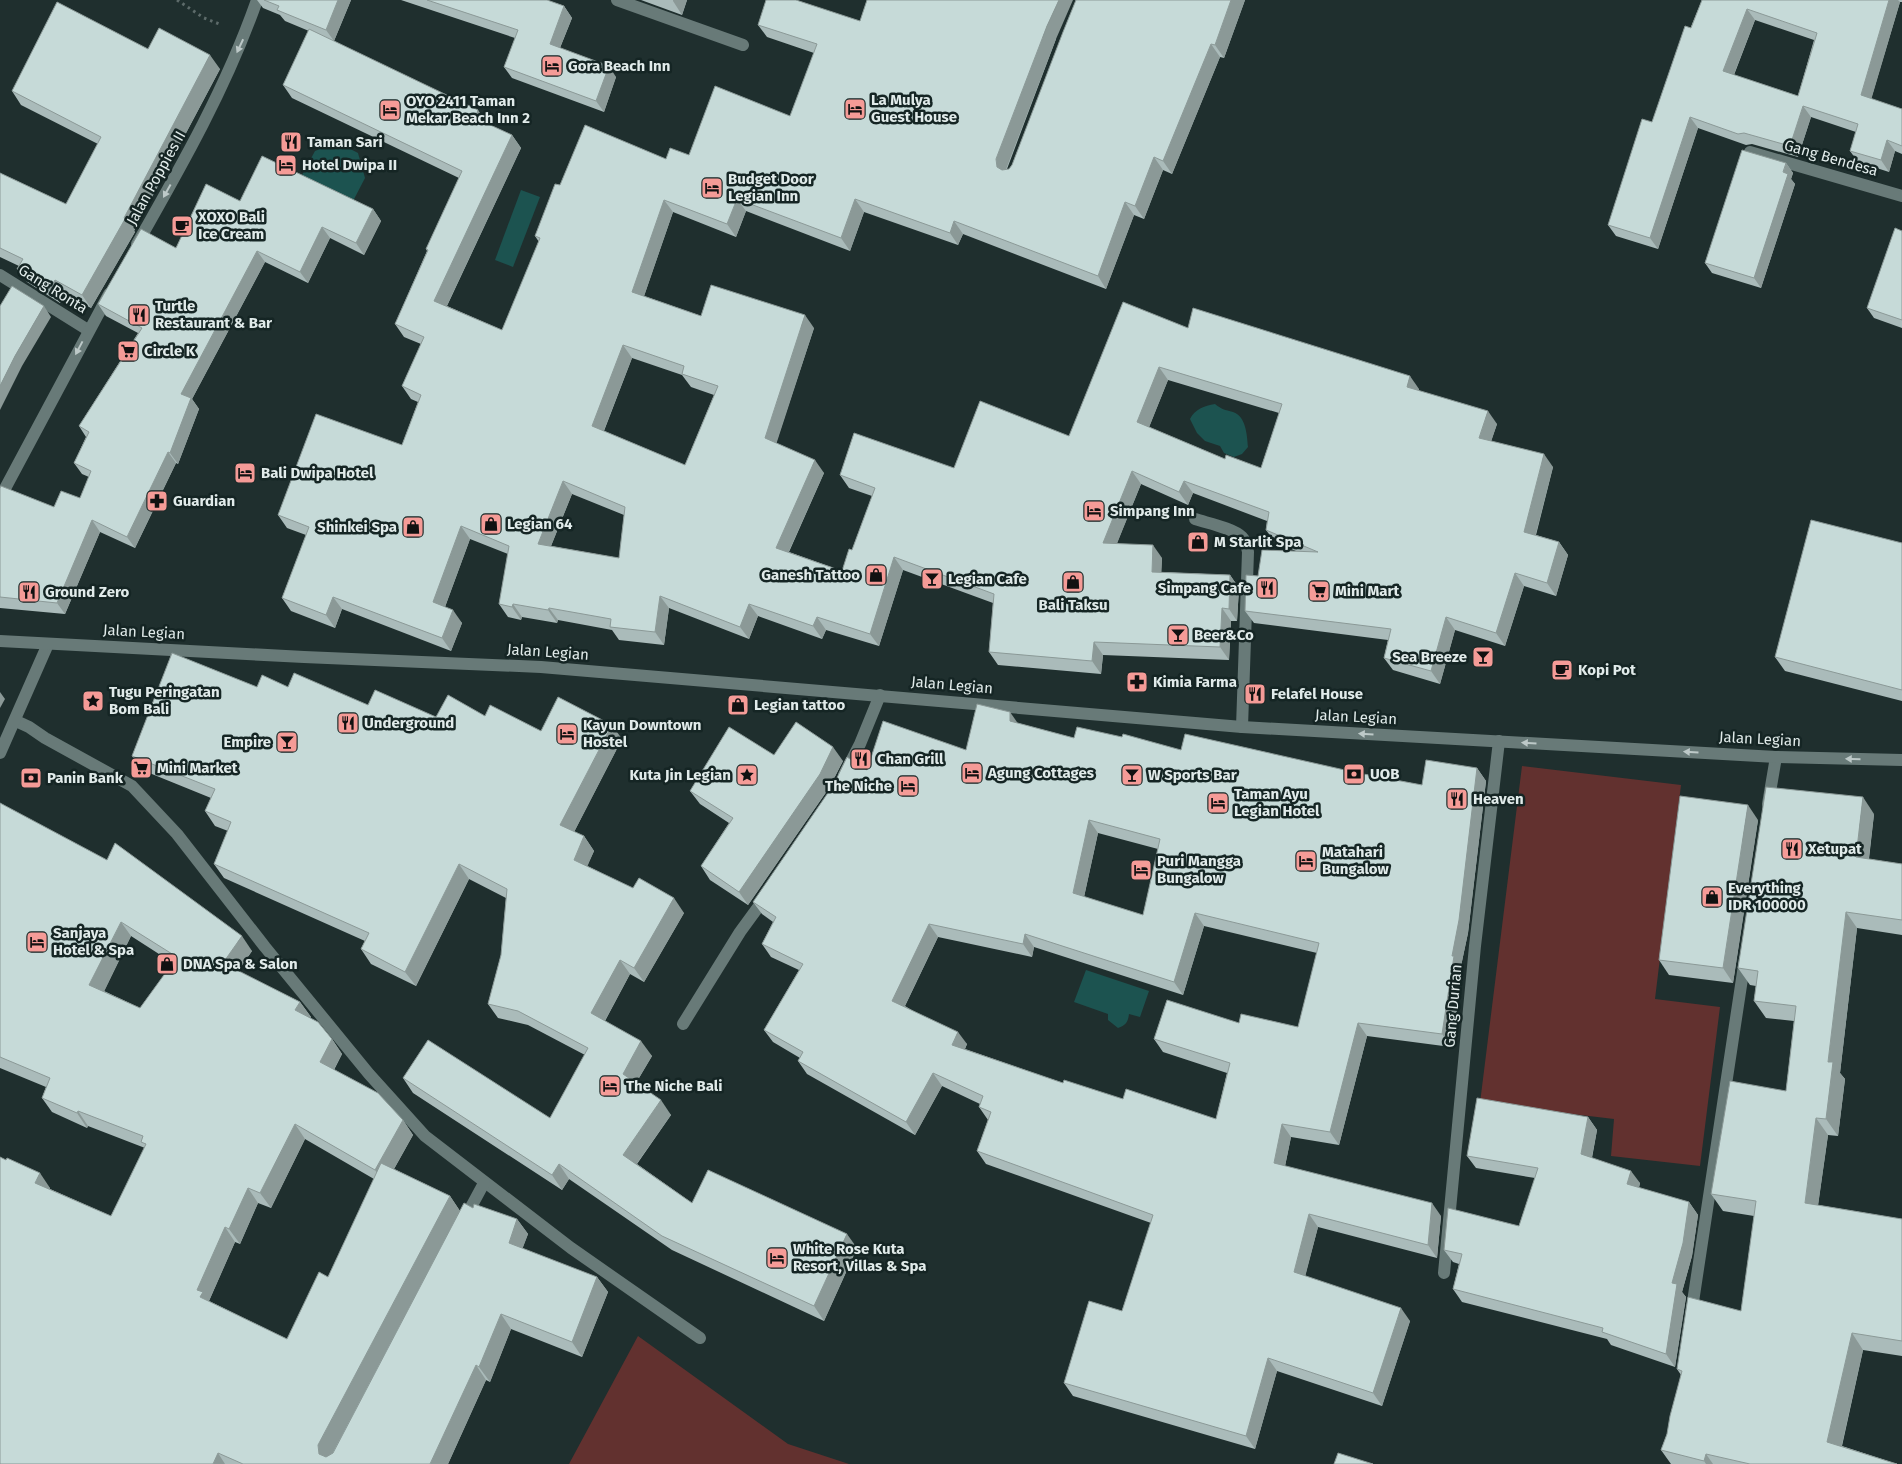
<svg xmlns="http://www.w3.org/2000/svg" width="1902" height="1464" font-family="'Fira Sans',sans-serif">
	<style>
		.green { fill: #62312f }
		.water { fill: #1c5350 }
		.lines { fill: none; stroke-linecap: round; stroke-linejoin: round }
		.path { stroke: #5d6b6a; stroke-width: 3; stroke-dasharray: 2.5 4; stroke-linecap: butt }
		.lane { stroke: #687a78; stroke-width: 12 }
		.street { stroke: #687a78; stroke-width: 12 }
		.secondary { stroke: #687a78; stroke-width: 12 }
		.wall { fill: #aabbba; fill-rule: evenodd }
		.shaded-wall { fill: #8b9997 }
		.building { fill: #c6dad8; stroke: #8b9997; fill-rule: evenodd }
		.oneway { fill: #bdc9c8 }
		.labels { text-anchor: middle; stroke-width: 5; stroke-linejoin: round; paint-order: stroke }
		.poi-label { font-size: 15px; font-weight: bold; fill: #e1ebea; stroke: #152524; text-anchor: start }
		.street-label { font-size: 15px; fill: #e1ebea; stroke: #152524 }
	</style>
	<rect width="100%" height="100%" fill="#1f2f2e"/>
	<g class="green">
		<polygon points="1522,766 1681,785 1655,999 1720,1007 1700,1166 1611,1156 1614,1119 1480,1103"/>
		<polygon points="638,1336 788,1444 849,1464 569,1464"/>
	</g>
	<g class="water">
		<polygon points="337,142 358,153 365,178 352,203 302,175 315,151"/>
		<polygon points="521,190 540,197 513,267 495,260"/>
		<path d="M1215 404C1221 409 1225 410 1233 412 1246 416 1247 435 1248 447L1242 454 1234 457 1224 453 1220 446 1205 441 1197 433 1190 419C1195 409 1204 406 1215 404Z"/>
		<path d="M1086 970 1149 991 1140 1017 1129 1014C1128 1022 1126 1025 1118 1028L1108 1020V1014L1074 1002Z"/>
	</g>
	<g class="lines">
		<polyline class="path" points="177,0 204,18 222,25"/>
		<path class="lane" d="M1195 519C1207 523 1233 528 1242 537 1246 541 1247 547 1248 552L1242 727"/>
		<g class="street">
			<polyline points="617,0 743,45"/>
			<polyline points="1750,152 1902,196"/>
			<path d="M137 244C182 165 227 86 257 0"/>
			<polyline points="0,275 88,330"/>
			<polyline points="0,498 109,294"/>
			<polyline points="16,721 29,727 45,738 132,786 177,834 265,947 369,1074 425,1136 571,1248 700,1338"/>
			<polyline points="0,753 48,644"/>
			<polyline points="844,775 860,744 880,695"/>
			<polyline points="1768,804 1776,757"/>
			<polyline points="683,1024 740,932 767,895"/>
			<polyline points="464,1220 484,1183"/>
			<polyline points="1444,1273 1475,946 1499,741"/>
			<polyline points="1691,1315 1745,959"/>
		</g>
		<polyline class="secondary" points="0,641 304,657 541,667 1242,727 1776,757 1902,760"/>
	</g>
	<g class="wall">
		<path d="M257 0H351L334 41 487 124 512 135 521 148 447 306 502 330 539 242 535 236 560 185 666 159 689 155 790 116 814 53 767 37 758 25 860 21 1056 39 1007 169H1009L1012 165 1076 0H1245L1224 58 1220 57 1172 174 1163 170 1144 219 1134 215 1106 289 963 234 958 245 864 212 850 251 746 211 736 237 673 212 644 296 701 316 814 328 776 443 824 473 789 552 842 571 852 550 872 496 849 488 840 475 954 468 1069 436 1188 328 1419 389V391L1497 424 1491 441 1553 467 1536 535 1559 542 1568 555 1556 596 1524 586 1505 646 1455 630 1440 684 1393 670 1384 658 1388 640 1254 623 1245 611 1258 576 1296 551 1275 542 1266 530 1267 521 1193 493 1188 505 1141 484 1117 543 1162 558 1161 572 1230 575 1239 588 1237 621H1231L1229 660 1103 655 1101 674 998 665 989 652 993 603 903 570 879 646 826 630 822 639 758 616 749 639 669 608 664 645 619 640 612 630 558 620 557 623 522 617 521 620 508 617 499 604 508 554 470 539 445 607 462 623 451 651 342 609 335 628 291 611 282 598 306 535 287 528 278 515 402 445 418 402 411 399 402 386 421 344 404 337 395 324 427 251 426 249 459 178 292 98 283 85 309 31 285 21 280 15 263 8ZM632 358 682 375 691 387 714 395 685 465 604 431ZM1168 380 1279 413 1261 468 1225 459 1149 427ZM572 494 624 515 619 558 551 546Z"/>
		<polygon points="401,0 547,0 564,6 572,18 560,48 616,77 604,112 512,78 504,67 515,38"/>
		<polygon points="641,0 687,0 682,15"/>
		<path d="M1702 0H1902V2H1900L1871 99 1902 109V154L1895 151 1889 172 1858 162 1850 151 1856 132 1811 117 1798 157 1752 144 1746 145 1698 128 1658 249 1616 236 1608 225 1652 122ZM1755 20 1814 40 1798 96 1734 75Z"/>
		<polygon points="148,49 220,69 134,231 135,232 91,308 65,294 60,303 27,282 17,269 19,266 0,257 0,173 66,204 98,144 21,105 12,91"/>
		<polygon points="1786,163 1793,173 1791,179 1795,184 1761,288 1712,273 1705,263"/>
		<polygon points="240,201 373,209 381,221 364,255 330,238 308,283 265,262 192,399 199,409 178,464 176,463 135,548 100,532 65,614 0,608 0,488 54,507 80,498 89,477 82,474 74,463 86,437 79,426 138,333 106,316 98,304"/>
		<polygon points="1902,231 1902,328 1874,318 1867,308"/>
		<polygon points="1902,543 1902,701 1785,671 1775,657"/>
		<polygon points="257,687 288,687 368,705 436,717 485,716 541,731 622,739 574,832 584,836 594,851 587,866 684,913 644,982 630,974 605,1021 652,1056 636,1083 671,1115 637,1164 692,1203 857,1248 824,1321 672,1250 569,1179 562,1190 413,1093 403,1078 550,1118 585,1055 528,1025 498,1018 488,1004 501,955 506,898 469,879 416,986 371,964 361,949 365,941 224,878 214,864 228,831 215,826 205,811 211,798 142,770 132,756"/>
		<path d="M1017 723 1074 738 1181 750 1358 773 1422 785 1477 768 1486 781 1468 933 1461 966 1463 969 1451 1047 1367 1036 1339 1145 1291 1137 1285 1166 1441 1216 1437 1258 1318 1227 1305 1276 1410 1321 1382 1406 1277 1371 1255 1449 1073 1396 1064 1383 1122 1311 1151 1223 986 1164 977 1151 988 1120 979 1107 980 1104 942 1086 915 1135 807 1074 798 1061 800 1058 773 1042 764 1030 799 970 771 957 762 944 773 922 762 914 753 902 966 750ZM1098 833 1158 849 1143 915 1084 897ZM1204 926 1317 953 1298 1027 1154 1039 1163 1052 1227 1073 1216 1119 1123 1099 1063 1083 965 1049 967 1044 905 1006 938 937 1032 957 1034 947 1183 995Z"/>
		<polygon points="774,755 843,761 829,788 748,905 710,880 701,866 729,823 700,804 690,791"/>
		<path d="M0 803 252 951 238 971 300 1002 311 1017 310 1018 332 1039 342 1054 334 1070 403 1120 413 1135 394 1169 450 1196 460 1211 473 1208 517 1219 528 1234 522 1249 597 1277 608 1292 582 1357 511 1329 490 1382 486 1380 448 1464H0V1157L50 1188V1189L111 1216 145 1148 88 1126 87 1128 52 1112 42 1098 46 1087 0 1068ZM131 936 173 963 140 1008 104 991ZM305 1139 374 1179 328 1277 287 1339 209 1301 235 1242 240 1244 258 1203 271 1208Z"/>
		<polygon points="1874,814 1869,859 1902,864 1902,935 1857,928 1840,1073 1845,1079 1838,1136 1828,1135 1818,1205 1902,1219 1902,1356 1863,1350 1842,1446 1897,1464 1671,1464 1661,1450 1667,1434 1681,1375 1677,1369 1741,1311 1754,1216 1723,1211 1711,1194 1786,1091 1794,1021 1766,1018 1754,1001 1756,986 1750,985 1738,968"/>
		<polygon points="1758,820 1733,983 1669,975 1659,960"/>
		<polygon points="1588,1117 1597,1130 1592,1158 1640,1183 1639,1188 1689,1202 1698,1215 1692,1256 1682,1292 1686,1297 1675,1367 1611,1345 1607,1339 1462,1302 1453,1289 1459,1264 1453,1262 1444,1250 1519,1226 1535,1178 1476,1168 1467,1156"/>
	</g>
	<g class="shaded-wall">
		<polygon points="338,0 351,0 334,41 326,30"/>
		<polygon points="673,0 687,0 682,15 673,1"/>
		<polygon points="1059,0 1073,0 1056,39 1005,172 997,167 996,159 1047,26"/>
		<polygon points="1231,0 1245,0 1224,58 1215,45"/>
		<polygon points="1889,0 1898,0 1900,2 1869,107 1861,95"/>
		<polygon points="564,6 572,18 557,55 550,44"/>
		<polygon points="1747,9 1755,20 1731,82 1723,71"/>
		<polygon points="1211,44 1220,57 1172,174 1163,161"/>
		<polygon points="210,55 220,69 134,231 135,232 91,308 82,295 124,218"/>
		<polygon points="609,66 616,77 604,112 596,101"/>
		<polygon points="1803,106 1811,117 1798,157 1790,146"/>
		<polygon points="478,110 487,123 475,118"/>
		<polygon points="1690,117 1698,128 1658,249 1650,238"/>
		<polygon points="512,135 521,148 443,314 434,301"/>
		<polygon points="1887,140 1895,151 1889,172 1881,160"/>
		<polygon points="1154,157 1163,170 1144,219 1135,206"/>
		<polygon points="1786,163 1793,173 1791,179 1795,184 1761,288 1754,278"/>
		<polygon points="737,199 746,211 736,237 727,224"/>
		<polygon points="855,199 864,212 850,251 841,238"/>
		<polygon points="664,200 673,212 641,305 632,292"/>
		<polygon points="1125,202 1134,215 1106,289 1098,276"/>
		<polygon points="373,209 381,221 364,255 356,243"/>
		<polygon points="954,221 963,234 958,245 950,233"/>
		<polygon points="322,227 330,238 308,283 300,272"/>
		<polygon points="257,251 265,262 192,399 199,409 178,464 170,453 181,394"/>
		<polygon points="55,280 65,294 60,303 50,289"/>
		<polygon points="44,306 51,317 22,366 0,410 0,386 15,356"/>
		<polygon points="805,315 814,328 774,451 765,438"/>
		<polygon points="623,345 632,358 601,438 592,426"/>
		<polygon points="1159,367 1168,380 1146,435 1137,422"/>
		<polygon points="1410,376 1419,389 1416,400 1407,387"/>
		<polygon points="1488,411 1497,424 1488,451 1479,438"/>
		<polygon points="168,452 176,463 135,548 127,537"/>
		<polygon points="1544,454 1553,467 1533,545 1524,532"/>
		<polygon points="815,460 824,473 785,560 776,548"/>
		<polygon points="1132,471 1141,484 1112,556 1103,543"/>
		<polygon points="563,481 572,494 547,556 538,544"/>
		<polygon points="1184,481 1193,493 1188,505 1179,492"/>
		<polygon points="92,520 100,532 65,614 57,603"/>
		<polygon points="461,526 470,539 442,615 433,602"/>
		<polygon points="1559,542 1568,555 1556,596 1547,583"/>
		<polygon points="1153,545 1162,558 1161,585 1152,572"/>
		<polygon points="894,557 903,570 879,646 870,634"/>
		<polygon points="1515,573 1524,586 1505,646 1496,633"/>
		<polygon points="1230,575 1239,588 1237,621 1229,609"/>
		<polygon points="660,596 669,608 664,645 655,632"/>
		<polygon points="333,597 342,609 335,628 326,615"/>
		<polygon points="513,604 522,617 521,620 512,607"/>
		<polygon points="749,604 758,616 749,639 740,627"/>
		<polygon points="549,608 558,620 557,623 548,610"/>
		<polygon points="1222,608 1231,621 1229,660 1220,647"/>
		<polygon points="453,610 462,623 451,651 442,638"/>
		<polygon points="817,617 826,630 822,639 813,626"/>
		<polygon points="1446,617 1455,630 1440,684 1431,671"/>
		<polygon points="1094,642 1103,655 1101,674 1092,661"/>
		<polygon points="0,692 5,699 0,708"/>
		<polygon points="1010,712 1019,725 1010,721"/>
		<polygon points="612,725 622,739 570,840 560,825"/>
		<polygon points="833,747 843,761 829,788 748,905 739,892"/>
		<polygon points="1477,768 1486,781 1468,933 1461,966 1463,969 1451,1047 1442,1034 1452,956"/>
		<polygon points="1863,797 1874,814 1867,873 1856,857"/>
		<polygon points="1748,805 1758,820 1733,983 1723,968"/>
		<polygon points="1089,820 1098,833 1082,906 1073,893"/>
		<polygon points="584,836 594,851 584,874 574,860"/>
		<polygon points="459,864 469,879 416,986 405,972"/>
		<polygon points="674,898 684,913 644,982 634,968"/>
		<polygon points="1846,912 1857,928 1840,1073 1845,1079 1838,1136 1826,1119 1828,1062"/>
		<polygon points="1195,913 1204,926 1183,995 1174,982"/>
		<polygon points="121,922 131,936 100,1000 89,985"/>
		<polygon points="929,924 938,937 901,1014 892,1001"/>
		<polygon points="1025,934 1034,947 1032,957 1023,944"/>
		<polygon points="242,936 252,951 233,978 223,963"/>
		<polygon points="620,960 630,974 601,1028 591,1013"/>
		<polygon points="300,1002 311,1017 306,1025 295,1010"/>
		<polygon points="1358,1023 1367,1036 1339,1145 1330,1132"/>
		<polygon points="958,1032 967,1044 961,1058 952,1045"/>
		<polygon points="332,1039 342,1054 330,1077 320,1062"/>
		<polygon points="641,1041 652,1056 633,1088 623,1074"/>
		<polygon points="933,1073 942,1086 915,1135 906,1122"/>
		<polygon points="661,1100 671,1115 633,1169 623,1155"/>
		<polygon points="78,1111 88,1126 87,1128 77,1113"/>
		<polygon points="1588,1117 1597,1130 1590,1167 1581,1154"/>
		<polygon points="1816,1118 1828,1135 1816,1220 1805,1203"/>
		<polygon points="403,1120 413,1135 385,1185 375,1170"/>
		<polygon points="295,1124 305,1139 271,1208 260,1193"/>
		<polygon points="1282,1124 1291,1137 1283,1176 1274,1163"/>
		<polygon points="559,1164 569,1179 562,1190 552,1175"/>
		<polygon points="1631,1171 1640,1183 1636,1197 1627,1184"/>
		<polygon points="40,1173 50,1188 45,1198 35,1183"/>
		<polygon points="248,1188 258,1203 240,1244 229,1229"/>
		<polygon points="450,1196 460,1211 329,1460 319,1454 318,1445"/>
		<polygon points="1689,1202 1698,1215 1692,1256 1682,1292 1686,1297 1675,1367 1666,1354 1672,1283"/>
		<polygon points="1432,1203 1441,1216 1437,1258 1428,1245"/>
		<polygon points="1309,1214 1318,1227 1303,1285 1294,1272"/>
		<polygon points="517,1219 528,1234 519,1258 509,1243"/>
		<polygon points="225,1227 235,1242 209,1301 200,1297 197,1290"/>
		<polygon points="847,1234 857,1248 824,1321 814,1306"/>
		<polygon points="597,1277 608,1292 582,1357 572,1342"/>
		<polygon points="1401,1308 1410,1321 1382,1406 1373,1393"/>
		<polygon points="501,1314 511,1329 490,1382 479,1367"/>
		<polygon points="1852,1333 1863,1350 1839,1458 1827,1442"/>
		<polygon points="1268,1358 1277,1371 1255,1449 1246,1436"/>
		<polygon points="476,1365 486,1380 448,1464 430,1464"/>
		<polygon points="218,1453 225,1464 213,1464"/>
		<polygon points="1706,1454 1713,1464 1706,1464 1704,1461"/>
	</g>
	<g class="building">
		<polygon points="264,0 338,0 326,30 277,10 279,6"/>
		<polygon points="427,0 547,0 564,6 550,44 609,66 596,101 504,67 518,30"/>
		<path d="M766 0H796L860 21 867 0H1059L1047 26 996 159 997 167 1002 170 1009 169 1012 165 1063 32 1076 0H1231L1215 45 1211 44 1163 161 1154 157 1135 206 1125 202 1098 276 954 221 950 233 855 199 841 238 737 199 727 224 664 200 632 292 701 316 711 285 805 315 765 438 815 460 776 548 842 571 849 549 852 550 875 488 840 475 854 433 954 468 980 401 1069 436 1123 302 1188 328 1193 308 1410 376 1407 387 1488 411 1479 438 1544 454 1524 532 1559 542 1547 583 1515 573 1496 633 1446 617 1431 671 1384 658 1391 629 1245 611 1246 575 1258 576 1262 550 1318 552 1266 530 1269 512 1184 481 1179 492 1132 471 1103 543 1153 545 1152 572 1230 575 1229 609 1222 608 1220 647 1094 642 1092 661 989 652 994 594 894 557 870 634 817 617 813 626 749 604 740 627 660 596 655 632 610 627 611 619 549 608 548 610 513 604 512 607 499 604 509 546 461 526 433 602 453 610 442 638 333 597 326 615 282 598 309 527 278 515 316 414 402 445 421 395 402 386 424 337 395 324 428 250 426 249 462 171 283 85 309 29 478 110 475 118 512 135 434 301 502 330 540 238 535 236 555 184 560 185 585 125 666 159 670 148 689 155 715 86 790 116 817 44 758 25ZM623 345 684 366 682 374 718 386 685 465 592 426ZM1159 367 1282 404 1261 468 1226 455 1225 459 1137 422ZM563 481 625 507 619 558 538 544Z"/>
		<path d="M1702 0H1889L1861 95 1902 109V146L1887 140 1881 160 1850 151 1858 124 1803 106 1790 146 1744 133 1738 134 1690 117 1650 238 1608 225 1642 119 1652 122 1685 26 1691 28ZM1747 9 1817 33 1798 96 1723 71Z"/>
		<polygon points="57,2 148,49 159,28 210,55 124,218 125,219 82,295 55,280 50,289 17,269 23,259 0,248 0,173 66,204 101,137 12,91"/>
		<polygon points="1742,150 1786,163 1783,172 1788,174 1754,278 1705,263"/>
		<polygon points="262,156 373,209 356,243 322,227 300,272 257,251 181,394 191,398 170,453 168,452 127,537 92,520 57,603 0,597 0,488 1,486 54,507 61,491 80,498 91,471 74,463 89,432 79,426 142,328 98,304 141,229 176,248 206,184 240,201"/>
		<polygon points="1895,228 1902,231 1902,320 1867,308"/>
		<polygon points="12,286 44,306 15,356 0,386 0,306"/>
		<polygon points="1811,520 1902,543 1902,690 1775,657"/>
		<polygon points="172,653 257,687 262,675 288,687 294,673 368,705 375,690 436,717 448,695 485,716 490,705 541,731 558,697 612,725 560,825 584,836 574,860 633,888 639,878 674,898 634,968 620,960 591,1013 641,1041 623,1074 661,1100 623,1155 692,1203 708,1170 847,1234 814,1306 662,1236 559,1164 552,1175 403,1078 428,1040 550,1118 588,1048 518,1011 488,1004 501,955 507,889 459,864 405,972 361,949 369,933 214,864 231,822 205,811 215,789 132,756"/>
		<path d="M977 704 1010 712V721L1074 738 1077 727 1122 737 1123 734 1181 750 1185 734 1358 773 1422 785 1426 760 1477 768 1459 920 1452 956H1454L1442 1034 1358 1023 1330 1132 1282 1124 1274 1163 1432 1203 1428 1245 1309 1214 1294 1272 1401 1308 1373 1393 1268 1358 1246 1436 1064 1383 1089 1301 1122 1311 1153 1215 977 1151 991 1112 979 1107 983 1096 933 1073 906 1122 798 1061 803 1052 764 1030 803 964 762 944 776 917 753 902 834 784 847 757 867 770 883 721 966 750ZM1089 820 1160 839 1143 915 1073 893ZM1195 913 1319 943 1298 1027 1241 1014 1239 1023 1167 1000 1154 1039 1230 1063 1216 1119 1126 1089 1123 1099 1064 1080 1063 1083 952 1045 958 1032 892 1001 929 924 1023 944 1025 934 1174 982Z"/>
		<polygon points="796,722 833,747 820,774 739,892 701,866 733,818 690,791 729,727 774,755"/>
		<polygon points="1766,787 1863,797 1856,857 1902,864 1902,920 1846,912 1828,1062 1833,1062 1826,1119 1816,1118 1805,1203 1902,1219 1902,1341 1852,1333 1827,1442 1897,1464 1750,1464 1706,1454 1704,1461 1661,1450 1667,1434 1670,1416 1682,1371 1677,1369 1688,1297 1741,1311 1756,1201 1711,1194 1730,1081 1786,1091 1796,1006 1754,1001 1758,971 1738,968"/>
		<polygon points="1680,796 1748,805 1723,968 1659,960"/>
		<path d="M0 803 107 860 115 843 242 936 223 963 300 1002 295 1010 318 1022 332 1039 320 1062 378 1093 403 1120 375 1170 295 1124 260 1193 248 1188 229 1229 225 1227 197 1290 203 1292 200 1297 287 1339 319 1272 328 1277 381 1163 450 1196 318 1445 319 1454 326 1457 333 1453 464 1203 473 1208 474 1204 517 1219 509 1243 597 1277 572 1342 501 1314 479 1367 476 1365 430 1464H243L218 1453 213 1464H0V1157L6 1160 7 1158 40 1173 35 1183 111 1216 146 1144 141 1142 143 1136 78 1111 77 1113 42 1098 50 1078 0 1057ZM121 922 177 957 140 1008 89 985Z"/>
		<polygon points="1477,1098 1588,1117 1581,1154 1631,1171 1627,1184 1689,1202 1683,1243 1672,1283 1677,1284 1666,1354 1602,1332 1603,1328 1453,1289 1462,1254 1444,1250 1448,1208 1519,1226 1538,1168 1467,1156"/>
		<polygon points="1338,1453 1373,1464 1334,1464"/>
	</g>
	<defs><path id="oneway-solid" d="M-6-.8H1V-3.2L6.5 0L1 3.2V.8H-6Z" transform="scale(1.25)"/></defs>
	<g class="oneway">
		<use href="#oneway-solid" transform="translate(240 46) rotate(115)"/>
		<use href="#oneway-solid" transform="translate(167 191) rotate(119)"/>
		<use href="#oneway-solid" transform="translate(79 348) rotate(118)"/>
		<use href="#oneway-solid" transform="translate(1366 734) rotate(-177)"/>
		<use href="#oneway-solid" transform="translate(1529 743) rotate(-177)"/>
		<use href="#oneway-solid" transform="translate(1691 752) rotate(-177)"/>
		<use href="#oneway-solid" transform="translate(1853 759) rotate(-179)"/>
	</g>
	<defs>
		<g id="hotel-square" transform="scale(1.125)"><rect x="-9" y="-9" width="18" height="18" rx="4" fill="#f59b97" stroke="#152524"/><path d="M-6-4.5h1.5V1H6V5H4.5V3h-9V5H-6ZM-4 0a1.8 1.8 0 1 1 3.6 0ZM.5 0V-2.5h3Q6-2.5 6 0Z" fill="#111"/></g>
		<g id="restaurant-square" transform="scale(1.125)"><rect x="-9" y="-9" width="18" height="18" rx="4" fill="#f59b97" stroke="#152524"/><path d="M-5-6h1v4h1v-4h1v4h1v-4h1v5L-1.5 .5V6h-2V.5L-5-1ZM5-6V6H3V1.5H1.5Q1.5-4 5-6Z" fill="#111"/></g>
		<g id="cafe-square" transform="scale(1.125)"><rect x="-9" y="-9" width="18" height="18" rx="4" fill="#f59b97" stroke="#152524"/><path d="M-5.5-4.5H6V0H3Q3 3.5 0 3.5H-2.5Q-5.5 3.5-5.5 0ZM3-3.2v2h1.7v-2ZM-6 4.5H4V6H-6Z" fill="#111"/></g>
		<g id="supermarket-square" transform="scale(1.125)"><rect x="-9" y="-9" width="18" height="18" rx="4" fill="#f59b97" stroke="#152524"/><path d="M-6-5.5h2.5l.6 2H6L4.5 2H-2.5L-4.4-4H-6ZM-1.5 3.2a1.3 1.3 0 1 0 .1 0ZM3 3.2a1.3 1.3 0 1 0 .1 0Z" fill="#111"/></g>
		<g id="pharmacy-square" transform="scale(1.125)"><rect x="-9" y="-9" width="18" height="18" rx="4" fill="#f59b97" stroke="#152524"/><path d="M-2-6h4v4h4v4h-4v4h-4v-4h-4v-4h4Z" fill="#111"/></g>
		<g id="shop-square" transform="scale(1.125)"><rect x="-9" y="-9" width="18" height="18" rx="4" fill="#f59b97" stroke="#152524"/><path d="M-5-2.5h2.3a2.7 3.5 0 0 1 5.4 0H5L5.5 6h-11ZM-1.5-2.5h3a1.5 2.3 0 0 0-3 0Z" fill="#111"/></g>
		<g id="bar-square" transform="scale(1.125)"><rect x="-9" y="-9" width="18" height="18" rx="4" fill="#f59b97" stroke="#152524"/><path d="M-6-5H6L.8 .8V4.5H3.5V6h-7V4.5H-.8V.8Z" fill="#111"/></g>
		<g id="sight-square" transform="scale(1.125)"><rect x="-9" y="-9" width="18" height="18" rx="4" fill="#f59b97" stroke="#152524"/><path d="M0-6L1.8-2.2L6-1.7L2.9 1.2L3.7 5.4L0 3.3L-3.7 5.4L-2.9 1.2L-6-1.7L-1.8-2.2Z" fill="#111"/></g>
		<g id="bank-square" transform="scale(1.125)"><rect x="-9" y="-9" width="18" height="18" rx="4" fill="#f59b97" stroke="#152524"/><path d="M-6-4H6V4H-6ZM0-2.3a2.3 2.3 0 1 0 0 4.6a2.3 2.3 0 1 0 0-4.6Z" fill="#111"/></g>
	</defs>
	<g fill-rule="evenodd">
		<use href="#hotel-square" x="552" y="66"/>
		<use href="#hotel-square" x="855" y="109"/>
		<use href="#hotel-square" x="390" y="110"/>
		<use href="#restaurant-square" x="291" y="142"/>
		<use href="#hotel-square" x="286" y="165"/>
		<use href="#hotel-square" x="712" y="188"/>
		<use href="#cafe-square" x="182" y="226"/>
		<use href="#restaurant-square" x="139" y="315"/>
		<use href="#supermarket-square" x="128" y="351"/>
		<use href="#hotel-square" x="245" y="473"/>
		<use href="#pharmacy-square" x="157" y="501"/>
		<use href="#hotel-square" x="1094" y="511"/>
		<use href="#shop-square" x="491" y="524"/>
		<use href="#shop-square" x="413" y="527"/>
		<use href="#shop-square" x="1198" y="542"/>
		<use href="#shop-square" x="876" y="575"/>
		<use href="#bar-square" x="932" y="579"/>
		<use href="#shop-square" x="1073" y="582"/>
		<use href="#restaurant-square" x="1267" y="588"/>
		<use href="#supermarket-square" x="1319" y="591"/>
		<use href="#restaurant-square" x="29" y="592"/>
		<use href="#bar-square" x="1178" y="635"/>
		<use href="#bar-square" x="1483" y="657"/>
		<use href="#cafe-square" x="1562" y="670"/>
		<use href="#pharmacy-square" x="1137" y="682"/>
		<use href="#restaurant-square" x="1255" y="694"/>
		<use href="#sight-square" x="93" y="701"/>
		<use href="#shop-square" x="738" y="705"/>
		<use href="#restaurant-square" x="348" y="723"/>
		<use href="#hotel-square" x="567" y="734"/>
		<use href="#bar-square" x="287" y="742"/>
		<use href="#restaurant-square" x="861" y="759"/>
		<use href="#supermarket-square" x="141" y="768"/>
		<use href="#hotel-square" x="972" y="773"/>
		<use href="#bank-square" x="1354" y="774"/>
		<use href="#sight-square" x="747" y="775"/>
		<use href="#bar-square" x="1132" y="775"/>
		<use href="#bank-square" x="31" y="778"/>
		<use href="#hotel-square" x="908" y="786"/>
		<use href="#restaurant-square" x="1457" y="799"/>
		<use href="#hotel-square" x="1218" y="803"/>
		<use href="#restaurant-square" x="1792" y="849"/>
		<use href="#hotel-square" x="1306" y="861"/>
		<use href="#hotel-square" x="1141" y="870"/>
		<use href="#shop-square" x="1712" y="897"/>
		<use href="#hotel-square" x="37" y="942"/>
		<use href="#shop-square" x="167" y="964"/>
		<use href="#hotel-square" x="610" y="1086"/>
		<use href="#hotel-square" x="777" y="1258"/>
	</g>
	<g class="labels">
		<g class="poi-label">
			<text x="568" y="71">Gora Beach Inn</text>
			<text x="871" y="105">La Mulya<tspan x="871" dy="17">Guest House</tspan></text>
			<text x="406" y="106">OYO 2411 Taman<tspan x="406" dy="17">Mekar Beach Inn 2</tspan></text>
			<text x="307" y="147">Taman Sari</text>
			<text x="302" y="170">Hotel Dwipa II</text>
			<text x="728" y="184">Budget Door<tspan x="728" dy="17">Legian Inn</tspan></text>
			<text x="198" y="222">XOXO Bali<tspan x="198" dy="17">Ice Cream</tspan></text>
			<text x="155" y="311">Turtle<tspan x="155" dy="17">Restaurant &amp; Bar</tspan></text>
			<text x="144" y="356">Circle K</text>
			<text x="261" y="478">Bali Dwipa Hotel</text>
			<text x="173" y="506">Guardian</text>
			<text x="1110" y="516">Simpang Inn</text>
			<text x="507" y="529">Legian 64</text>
			<text x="397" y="532" text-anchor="end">Shinkei Spa</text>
			<text x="1214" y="547">M Starlit Spa</text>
			<text x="860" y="580" text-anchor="end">Ganesh Tattoo</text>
			<text x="948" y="584">Legian Cafe</text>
			<text x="1251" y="593" text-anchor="end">Simpang Cafe</text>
			<text x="1335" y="596">Mini Mart</text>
			<text x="45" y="597">Ground Zero</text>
			<text x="1073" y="610" text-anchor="middle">Bali Taksu</text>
			<text x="1194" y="640">Beer&amp;Co</text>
			<text x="1467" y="662" text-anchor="end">Sea Breeze</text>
			<text x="1578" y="675">Kopi Pot</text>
			<text x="1153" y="687">Kimia Farma</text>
			<text x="109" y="697">Tugu Peringatan<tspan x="109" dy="17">Bom Bali</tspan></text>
			<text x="1271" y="699">Felafel House</text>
			<text x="754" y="710">Legian tattoo</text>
			<text x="364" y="728">Underground</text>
			<text x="583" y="730">Kayun Downtown<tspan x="583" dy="17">Hostel</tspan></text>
			<text x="271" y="747" text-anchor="end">Empire</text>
			<text x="877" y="764">Chan Grill</text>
			<text x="157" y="773">Mini Market</text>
			<text x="988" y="778">Agung Cottages</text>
			<text x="1370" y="779">UOB</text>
			<text x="731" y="780" text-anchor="end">Kuta Jin Legian</text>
			<text x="1148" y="780">W Sports Bar</text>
			<text x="47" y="783">Panin Bank</text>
			<text x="892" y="791" text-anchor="end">The Niche</text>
			<text x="1234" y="799">Taman Ayu<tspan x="1234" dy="17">Legian Hotel</tspan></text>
			<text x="1473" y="804">Heaven</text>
			<text x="1808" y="854">Xetupat</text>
			<text x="1322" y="857">Matahari<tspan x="1322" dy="17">Bungalow</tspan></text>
			<text x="1157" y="866">Puri Mangga<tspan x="1157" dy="17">Bungalow</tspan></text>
			<text x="1728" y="893">Everything<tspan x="1728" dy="17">IDR 100000</tspan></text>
			<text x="53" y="938">Sanjaya<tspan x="53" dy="17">Hotel &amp; Spa</tspan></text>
			<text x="183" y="969">DNA Spa &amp; Salon</text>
			<text x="626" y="1091">The Niche Bali</text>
			<text x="793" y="1254">White Rose Kuta<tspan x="793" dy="17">Resort, Villas &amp; Spa</tspan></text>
		</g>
		<g class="street-label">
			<text transform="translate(1831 158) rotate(16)" y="5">Gang Bendesa</text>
			<text transform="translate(156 178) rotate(-61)" y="5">Jalan Poppies II</text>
			<text transform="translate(53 289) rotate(32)" y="5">Gang Ronta</text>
			<text transform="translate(144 632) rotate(3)" y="5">Jalan Legian</text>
			<text transform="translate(548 652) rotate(4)" y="5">Jalan Legian</text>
			<text transform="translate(952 685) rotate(5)" y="5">Jalan Legian</text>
			<text transform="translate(1356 717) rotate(3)" y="5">Jalan Legian</text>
			<text transform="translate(1760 739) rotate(3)" y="5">Jalan Legian</text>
			<text transform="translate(1453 1006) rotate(-85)" y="5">Gang Durian</text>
		</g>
	</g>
</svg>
